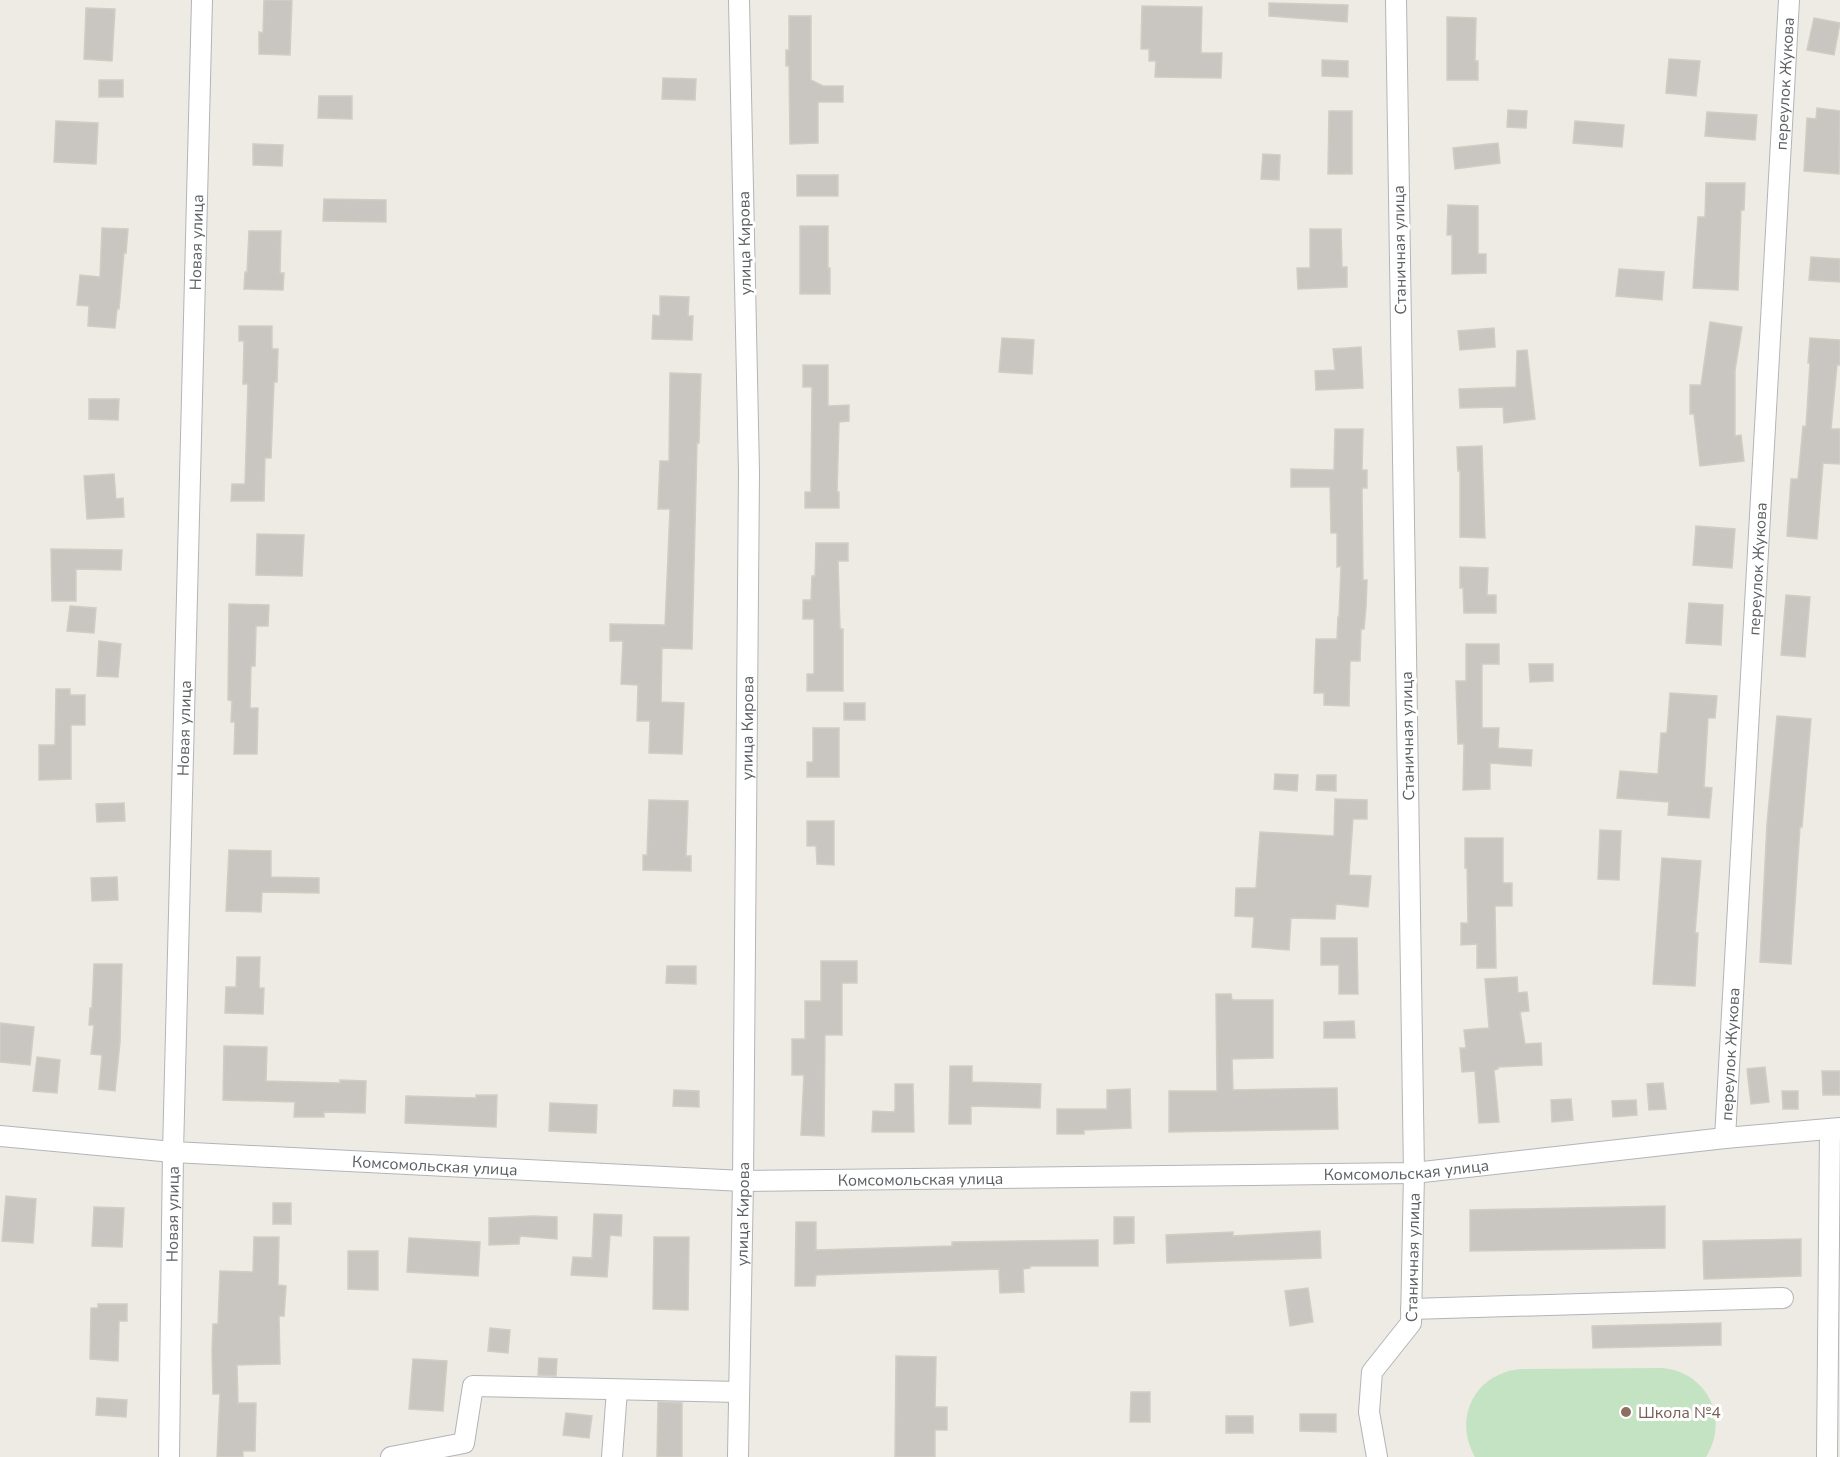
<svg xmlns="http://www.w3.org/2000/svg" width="1840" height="1457" font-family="'Nunito Sans',sans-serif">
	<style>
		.green { fill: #c3e3c3 }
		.building { fill: #c9c6c2; stroke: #d2cdc3; stroke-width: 1.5 }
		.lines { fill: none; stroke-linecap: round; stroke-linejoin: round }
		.minor-casing { stroke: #b2b5b8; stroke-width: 22 }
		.minor { stroke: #fff; stroke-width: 20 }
		.education-dot { fill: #8d6e63; stroke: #fff; stroke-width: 2 }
		.labels { text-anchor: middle; stroke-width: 6; stroke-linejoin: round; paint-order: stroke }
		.street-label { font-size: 16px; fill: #5c6064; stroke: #fff }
		.education-label { font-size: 16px; fill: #785e54; stroke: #fff; text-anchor: start }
	</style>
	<rect width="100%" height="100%" fill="#eeebe4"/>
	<path class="green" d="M1662 1368C1707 1372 1730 1418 1706 1457H1475C1452 1417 1476 1372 1522 1369Z"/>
	<g class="building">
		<polygon points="264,0 292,0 290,55 259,54 259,32 263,33"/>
		<polygon points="1269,3 1348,5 1347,22 1269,16"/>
		<polygon points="1142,6 1202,7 1201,53 1222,53 1221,78 1155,77 1156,61 1149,61 1149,49 1141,49"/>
		<polygon points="86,8 115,9 112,61 84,59"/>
		<polygon points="789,16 811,16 811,80 823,86 843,86 843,102 818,102 818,143 790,144 789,66 786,66 786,50 789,50"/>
		<polygon points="1447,17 1476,18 1475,61 1478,61 1478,80 1447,80"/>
		<polygon points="1814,18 1840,23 1834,55 1807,50"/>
		<polygon points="1669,59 1700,61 1696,96 1666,93"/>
		<polygon points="1322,60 1348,61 1348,77 1322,76"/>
		<polygon points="663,78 696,79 695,100 662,99"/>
		<rect x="99" y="80" width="24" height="17"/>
		<polygon points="319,96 352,96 352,119 318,118"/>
		<polygon points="1817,108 1840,111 1839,174 1804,171 1807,118 1816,119"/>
		<polygon points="1508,110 1527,111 1526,128 1507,127"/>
		<polygon points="1329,111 1352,111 1352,174 1328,174"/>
		<polygon points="1707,112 1757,115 1755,140 1705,136"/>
		<polygon points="56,121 98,123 96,164 54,162"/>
		<polygon points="1575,121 1624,125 1622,147 1573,143"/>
		<polygon points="1498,143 1500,163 1455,169 1453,148"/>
		<polygon points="253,144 283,145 282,166 253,165"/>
		<polygon points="1263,154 1280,155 1279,180 1261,179"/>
		<rect x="797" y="175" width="41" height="21"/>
		<polygon points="1706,183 1745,183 1744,210 1741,210 1738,290 1693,288 1698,217 1705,217"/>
		<polygon points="324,199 386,200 386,222 323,221"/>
		<polygon points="1448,205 1478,206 1478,254 1486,254 1486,273 1452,274 1452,235 1447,235"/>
		<polygon points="800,226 828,226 828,268 830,268 830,294 800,294"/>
		<polygon points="102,228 128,229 126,253 124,253 119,309 117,309 115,328 88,326 89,306 77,305 80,275 100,277"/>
		<polygon points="1310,229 1341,229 1342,267 1347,267 1347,287 1298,289 1297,268 1310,268"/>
		<polygon points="249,231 281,231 280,273 284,273 283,290 244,289 245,272 247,272"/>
		<polygon points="1811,257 1840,259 1840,282 1809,280"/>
		<polygon points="1619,269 1664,272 1662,300 1616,296"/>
		<polygon points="660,296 689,297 688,316 693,316 692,340 652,339 653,315 660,316"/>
		<polygon points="1710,322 1742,327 1735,370 1735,436 1741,435 1744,461 1700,466 1694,414 1690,414 1690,385 1701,385"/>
		<polygon points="239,326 272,326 272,349 278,349 277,382 274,382 271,458 265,458 264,501 231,501 232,484 245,484 248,384 243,384 244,341 239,341"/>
		<polygon points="1494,328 1495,347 1460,350 1458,331"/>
		<polygon points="1002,338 1034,340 1032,374 999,372"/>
		<polygon points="1810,338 1840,340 1840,365 1837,365 1831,429 1840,429 1840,464 1823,463 1817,539 1787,536 1791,479 1798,479 1803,426 1806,427 1810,363 1808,363"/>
		<polygon points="1361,347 1363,388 1316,390 1315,371 1335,370 1333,349"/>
		<polygon points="1527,350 1535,419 1504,423 1503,407 1460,408 1459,389 1516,387 1517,351"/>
		<polygon points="803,365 828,365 828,406 849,405 849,421 839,422 837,492 839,492 839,508 805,508 805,492 811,492 812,387 803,387"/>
		<polygon points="670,373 701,374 699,443 697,443 692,649 662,648 661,702 684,703 682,754 649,753 650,721 637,721 638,685 621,684 623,641 610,641 610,624 665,625 670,509 658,509 660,461 669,461"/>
		<polygon points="89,399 119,399 118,420 89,419"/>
		<polygon points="1335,429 1363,429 1362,470 1367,470 1367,488 1362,488 1363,580 1367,580 1366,607 1364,629 1361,629 1360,661 1350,661 1349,706 1324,705 1324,693 1314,693 1316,639 1337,639 1338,617 1339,617 1341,566 1337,567 1337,533 1331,533 1330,487 1291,487 1291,469 1334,470"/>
		<polygon points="1482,446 1485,538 1460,537 1460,471 1458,471 1457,447"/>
		<polygon points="114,474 116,499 123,498 124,517 87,519 84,476"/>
		<polygon points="1696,526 1735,529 1732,568 1693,565"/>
		<polygon points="257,534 304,535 302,576 256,575"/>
		<polygon points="816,543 848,543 848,561 838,561 840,629 843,629 843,691 807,691 807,674 814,674 814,619 803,619 803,600 811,600 812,576 815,576"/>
		<polygon points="51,549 122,550 121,570 76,569 76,601 52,601"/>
		<polygon points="1460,567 1488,568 1487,595 1496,595 1496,613 1464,613 1463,588 1460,588"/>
		<polygon points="1786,595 1810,597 1805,657 1781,655"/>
		<polygon points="1689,603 1723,605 1721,645 1686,643"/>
		<polygon points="229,604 269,605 268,626 256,626 255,666 251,666 250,708 258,708 257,754 234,754 235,722 231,722 232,701 228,700"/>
		<polygon points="70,606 96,608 94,633 67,631"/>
		<polygon points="99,641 121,644 118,677 97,676"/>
		<polygon points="1466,644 1499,644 1499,664 1482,664 1482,728 1499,728 1498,748 1532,750 1531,766 1490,763 1490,789 1463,790 1464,744 1458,744 1456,681 1466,681"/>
		<polygon points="1529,664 1553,664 1553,681 1530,682"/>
		<polygon points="56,689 70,689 70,695 85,695 85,725 71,725 71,779 39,780 39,745 55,745"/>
		<polygon points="1670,693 1717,696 1715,718 1708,718 1704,787 1712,788 1709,818 1668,815 1669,802 1617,798 1620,771 1658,774 1661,733 1667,733"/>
		<rect x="844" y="703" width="21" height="17"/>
		<polygon points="1777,716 1811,719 1802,827 1800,827 1791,964 1760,962 1767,824"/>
		<polygon points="813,728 839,728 839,777 807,777 807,762 813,762"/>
		<polygon points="1275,774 1298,775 1297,791 1274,789"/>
		<polygon points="1317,775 1336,775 1336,791 1316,790"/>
		<polygon points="1335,799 1367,800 1367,819 1353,819 1349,875 1371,876 1368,907 1336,904 1335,919 1291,918 1289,950 1252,947 1254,917 1235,916 1236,888 1256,888 1260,832 1334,836"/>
		<polygon points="649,800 688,801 686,856 691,856 691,871 643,870 643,855 647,855"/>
		<polygon points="124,803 125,821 97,822 96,804"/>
		<polygon points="807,821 834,821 834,865 817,864 816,846 807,846"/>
		<polygon points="1600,830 1621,831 1619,880 1598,879"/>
		<polygon points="1465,838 1503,838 1503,883 1512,883 1512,906 1495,906 1496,968 1477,968 1477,944 1461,945 1461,923 1468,923 1467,868 1465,868"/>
		<polygon points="229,850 271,851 271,877 319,878 319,893 262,892 261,912 226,911"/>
		<polygon points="1662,858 1701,861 1695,933 1698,933 1695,986 1653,984"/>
		<polygon points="117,877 118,900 92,901 91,878"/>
		<polygon points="1321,938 1357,938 1358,994 1339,994 1339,965 1321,965"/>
		<polygon points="237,957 260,957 259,988 264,988 263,1014 225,1013 226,987 236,987"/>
		<polygon points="821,961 857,961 857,983 842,983 842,1035 825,1035 824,1136 801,1135 804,1075 792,1075 792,1039 805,1039 805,1001 821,1001"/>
		<polygon points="94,964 122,964 120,1042 115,1091 99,1089 102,1055 91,1054 94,1025 89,1025 90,1008 92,1008"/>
		<polygon points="667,966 696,966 696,984 666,983"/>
		<polygon points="1517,977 1518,993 1527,992 1529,1011 1520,1012 1525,1044 1541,1043 1542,1065 1498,1067 1498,1069 1494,1070 1499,1122 1479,1123 1475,1071 1462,1072 1460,1048 1466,1048 1464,1030 1489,1028 1485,979"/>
		<polygon points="1216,994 1231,994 1232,1000 1273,1000 1273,1058 1232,1059 1233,1090 1337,1088 1338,1129 1169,1132 1169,1091 1217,1091"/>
		<polygon points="1354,1021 1355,1038 1324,1038 1324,1022"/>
		<polygon points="0,1023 34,1027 30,1065 0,1062"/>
		<polygon points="224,1046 267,1047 266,1081 340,1083 340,1080 366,1081 365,1113 324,1112 324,1117 294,1117 295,1102 223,1100"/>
		<polygon points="37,1057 60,1060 57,1093 33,1091"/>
		<polygon points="950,1066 972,1066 972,1082 1041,1084 1040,1108 971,1106 971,1124 949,1124"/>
		<polygon points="1765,1067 1769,1102 1751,1104 1747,1069"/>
		<polygon points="1822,1071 1840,1071 1840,1095 1823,1095"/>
		<polygon points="1663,1083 1666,1109 1649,1110 1647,1084"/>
		<polygon points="895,1084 913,1084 914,1132 872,1132 873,1111 894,1112 895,1109"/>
		<polygon points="1130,1089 1131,1128 1084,1130 1084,1134 1057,1134 1057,1109 1107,1109 1107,1090"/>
		<polygon points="674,1090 699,1091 699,1107 673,1106"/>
		<polygon points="1782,1091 1798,1091 1798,1109 1783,1109"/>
		<polygon points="476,1095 497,1095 496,1127 405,1123 406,1096 476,1098"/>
		<polygon points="1571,1099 1573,1120 1552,1122 1551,1100"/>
		<polygon points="1636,1100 1637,1115 1613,1117 1612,1101"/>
		<polygon points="550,1103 597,1105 596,1133 549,1131"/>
		<polygon points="6,1196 36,1199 33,1243 2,1241"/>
		<rect x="273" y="1203" width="18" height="21"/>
		<polygon points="1665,1206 1665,1248 1470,1251 1470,1210"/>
		<polygon points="94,1207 124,1208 122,1247 92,1246"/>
		<polygon points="594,1214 622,1215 621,1236 610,1235 607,1277 571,1275 573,1257 592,1258"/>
		<polygon points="533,1216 557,1217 557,1239 520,1236 519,1244 489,1245 489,1218"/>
		<polygon points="1114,1217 1134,1217 1134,1243 1114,1244"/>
		<polygon points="796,1222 816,1222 816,1250 952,1246 952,1242 1098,1240 1098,1266 1030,1266 1030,1268 1023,1269 1024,1292 1000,1293 999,1269 816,1275 815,1286 795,1286"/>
		<polygon points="1320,1231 1321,1258 1167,1263 1166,1235 1233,1232 1233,1236"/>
		<polygon points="254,1237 279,1237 278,1285 286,1286 284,1316 279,1316 280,1364 237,1365 238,1403 256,1403 255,1451 243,1451 243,1457 217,1457 220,1394 213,1394 212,1351 213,1324 218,1324 220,1271 253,1272"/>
		<polygon points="654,1237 689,1237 688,1310 653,1309"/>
		<polygon points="409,1238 480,1242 478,1276 407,1272"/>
		<polygon points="1801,1239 1801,1276 1704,1279 1703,1241"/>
		<polygon points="348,1251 378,1251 378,1290 348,1289"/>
		<polygon points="1308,1288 1313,1322 1290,1326 1285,1291"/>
		<polygon points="98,1304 127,1304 127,1321 119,1321 118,1361 90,1359 91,1308 98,1308"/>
		<polygon points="1721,1323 1721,1345 1593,1348 1592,1326"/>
		<polygon points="490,1328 510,1330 508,1353 488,1351"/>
		<polygon points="896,1356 936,1357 935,1407 947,1407 947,1430 935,1430 935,1457 895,1457"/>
		<polygon points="539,1358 557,1359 556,1376 538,1375"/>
		<polygon points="413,1359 447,1361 443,1411 409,1409"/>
		<polygon points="1131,1392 1150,1392 1150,1422 1130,1422"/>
		<polygon points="97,1398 127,1400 126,1417 96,1415"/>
		<polygon points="658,1402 682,1403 682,1457 657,1457"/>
		<polygon points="566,1413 592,1416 589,1438 563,1435"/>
		<polygon points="1300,1414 1336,1414 1336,1432 1300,1431"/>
		<rect x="1226" y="1416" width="27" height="17"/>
	</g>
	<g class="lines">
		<g class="minor-casing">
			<g id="minor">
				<path id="s1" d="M0 1136 173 1152 743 1181 1414 1173 1725 1138 1840 1128"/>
				<path id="s2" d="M1725 1138 1789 0"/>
				<polyline points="1411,1309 1783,1298"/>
				<path id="s3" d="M169 1457 173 1152 202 0"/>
				<polyline points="391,1457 464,1443 473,1386 739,1392"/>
				<polyline points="612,1457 617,1390"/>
				<path id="s4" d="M738 1457 743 1181 749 472 739 0"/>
				<path id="s5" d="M1377 1457 1369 1412 1372 1372 1411 1323 1414 1173 1396 0"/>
				<polyline points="1827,1457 1830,1129"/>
			</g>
		</g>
		<use href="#minor" class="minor"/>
	</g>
	<circle class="education-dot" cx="1626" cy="1412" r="6"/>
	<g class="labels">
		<g class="street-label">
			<text dy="6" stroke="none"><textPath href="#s2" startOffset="1056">переулок Жукова</textPath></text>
			<text dy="6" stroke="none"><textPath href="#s3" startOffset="1215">Новая улица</textPath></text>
			<text transform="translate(744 243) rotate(-91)" y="6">улица Кирова</text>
			<text transform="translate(1399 250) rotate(-91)" y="6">Станичная улица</text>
			<text dy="6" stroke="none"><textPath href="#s2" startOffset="570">переулок Жукова</textPath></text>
			<text dy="6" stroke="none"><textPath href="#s3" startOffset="729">Новая улица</textPath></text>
			<text dy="6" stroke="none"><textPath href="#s4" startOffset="729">улица Кирова</textPath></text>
			<text transform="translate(1407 736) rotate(-91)" y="6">Станичная улица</text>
			<text dy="6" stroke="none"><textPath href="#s2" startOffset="84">переулок Жукова</textPath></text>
			<text dy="6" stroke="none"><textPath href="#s1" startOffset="436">Комсомольская улица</textPath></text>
			<text dy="6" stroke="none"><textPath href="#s1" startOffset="1408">Комсомольская улица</textPath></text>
			<text dy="6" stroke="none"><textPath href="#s1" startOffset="922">Комсомольская улица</textPath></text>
			<text dy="6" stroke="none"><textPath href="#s3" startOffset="243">Новая улица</textPath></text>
			<text dy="6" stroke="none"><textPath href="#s4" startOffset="243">улица Кирова</textPath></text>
			<text dy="6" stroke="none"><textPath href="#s5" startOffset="214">Станичная улица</textPath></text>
		</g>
		<g class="education-label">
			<text x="1638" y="1418">Школа №4</text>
		</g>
	</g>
</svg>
